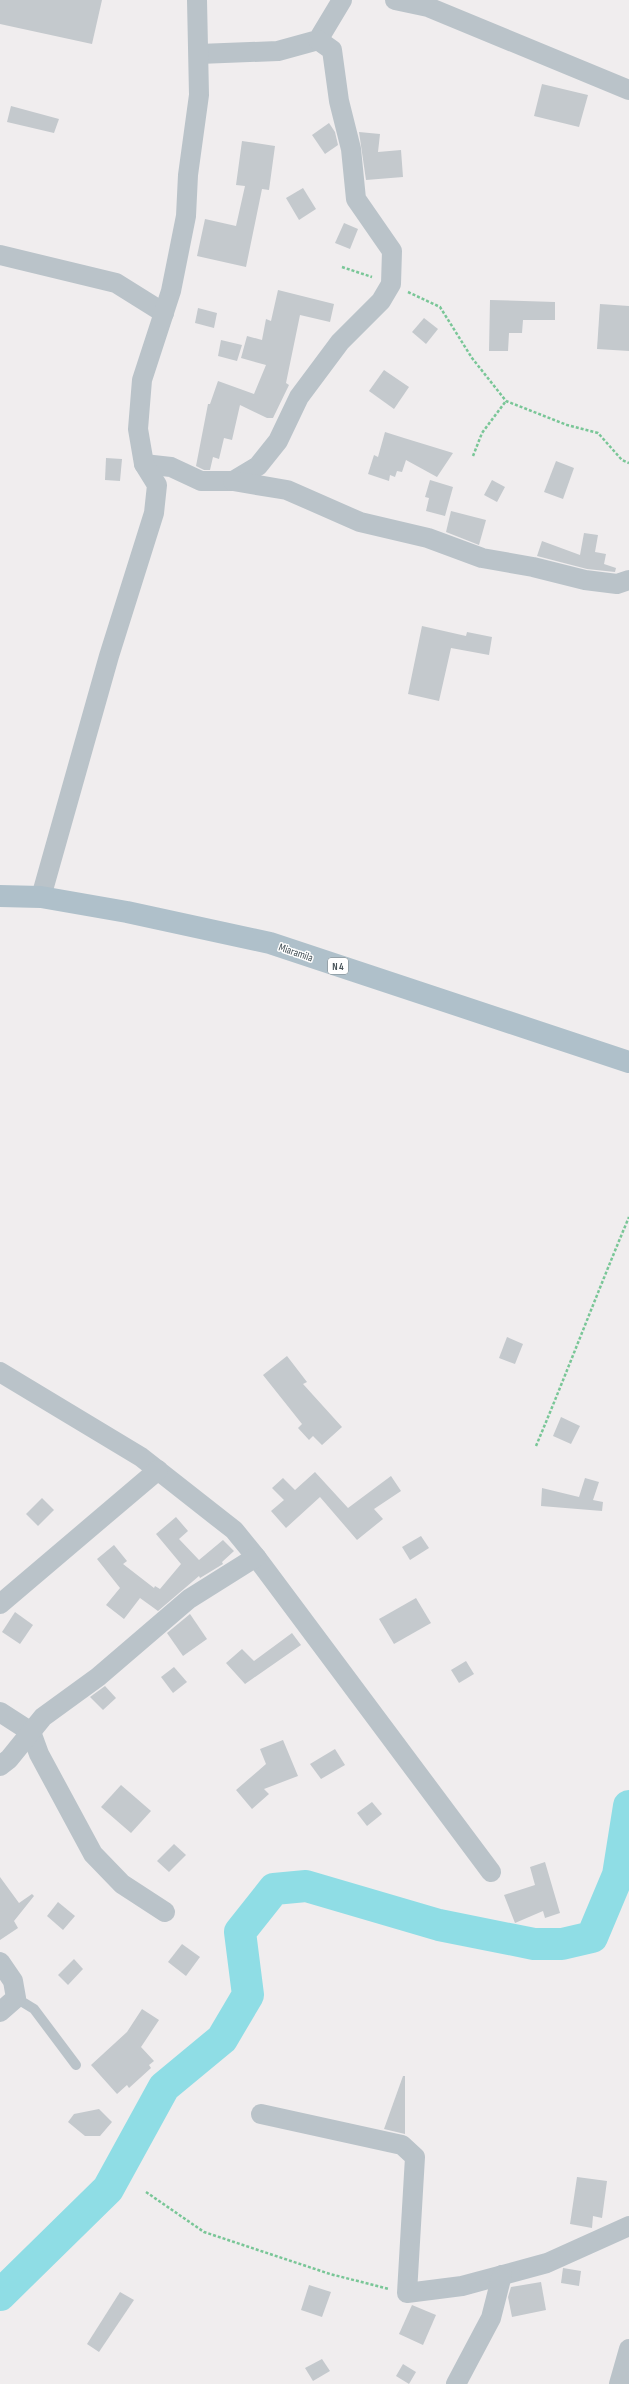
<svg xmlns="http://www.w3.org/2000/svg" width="629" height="2384" font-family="'Sofia Sans Condensed',sans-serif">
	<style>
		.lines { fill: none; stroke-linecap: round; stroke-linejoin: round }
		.river { stroke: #8fdde5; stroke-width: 32 }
		.building { fill: #c4c9cd }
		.path { stroke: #79c697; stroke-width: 2.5; stroke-dasharray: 3 2; stroke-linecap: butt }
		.lane { stroke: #bac3c9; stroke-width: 10 }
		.street { stroke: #bac3c9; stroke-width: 20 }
		.primary { stroke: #afc0ca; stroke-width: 22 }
		.labels { text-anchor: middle; stroke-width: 3; stroke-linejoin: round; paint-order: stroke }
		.shield { fill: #fff; stroke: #7e878b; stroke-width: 1 }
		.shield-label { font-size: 10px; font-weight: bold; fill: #475359 }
		.street-label { font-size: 11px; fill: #475359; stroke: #fff }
	</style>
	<rect width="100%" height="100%" fill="#f0edee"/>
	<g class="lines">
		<polyline class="river" points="0,2295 108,2189 164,2087 222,2039 248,1995 240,1932 274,1889 306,1886 439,1925 534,1944 562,1944 592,1937 618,1875 629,1806"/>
	</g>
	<g class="building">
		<polygon points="0,0 102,0 92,44 0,24"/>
		<polygon points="542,84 588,95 579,127 534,116"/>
		<polygon points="11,106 59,119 54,133 7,122"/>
		<polygon points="329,123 335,132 338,145 325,154 312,135"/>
		<polygon points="359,132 380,134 378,152 401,150 403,177 366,180"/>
		<polygon points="242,141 275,146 269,190 262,189 246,267 197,256 205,219 236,226 245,186 236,185"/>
		<polygon points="303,188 316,209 299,220 286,198"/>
		<polygon points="344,223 358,229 350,249 335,243"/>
		<polygon points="278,290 334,304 330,322 300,315 286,383 289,385 273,418 267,418 240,405 232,440 224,438 219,459 213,457 210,470 204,470 196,466 208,404 210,404 218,381 254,394 266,365 241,358 247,336 262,340 266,319 271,321"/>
		<polygon points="490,300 555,302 555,320 523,320 522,333 509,333 508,351 489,351"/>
		<polygon points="600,304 629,306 629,351 597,349"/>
		<polygon points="198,308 217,313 214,328 195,323"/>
		<polygon points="424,318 438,329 426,344 412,332"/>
		<polygon points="221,340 242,345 237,361 218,356"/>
		<polygon points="384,370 409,387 394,409 369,391"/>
		<polygon points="385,432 404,438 453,453 437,477 406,460 402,472 397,471 395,477 390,475 389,481 368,474 374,455 378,457"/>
		<polygon points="106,458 122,459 120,481 105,480"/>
		<polygon points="556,461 574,468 563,499 544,492"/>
		<polygon points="430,480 453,487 445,516 426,511 429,498 425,497"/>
		<polygon points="492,480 505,487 497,502 484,495"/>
		<polygon points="451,511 486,520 479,545 446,532"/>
		<polygon points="584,533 598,535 595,552 606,554 604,564 616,568 615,572 587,569 537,556 542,541 580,555"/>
		<polygon points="422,626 466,636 467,632 492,637 489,655 451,648 439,701 408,694"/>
		<polygon points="507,1337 523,1344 515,1364 499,1358"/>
		<polygon points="287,1356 307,1382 303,1384 342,1427 322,1445 313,1436 309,1440 298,1428 302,1424 263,1375"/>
		<polygon points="561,1417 580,1426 571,1444 553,1436"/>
		<polygon points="315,1472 348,1508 391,1476 401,1491 374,1509 383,1519 357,1540 320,1497 286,1528 271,1511 284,1500 272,1488 283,1478 295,1490"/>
		<polygon points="585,1478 599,1482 593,1500 603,1502 602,1511 541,1506 542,1488 579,1497"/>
		<polygon points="42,1498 54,1510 38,1526 26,1514"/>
		<polygon points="176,1517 188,1531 179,1539 199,1560 223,1540 234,1551 222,1562 223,1564 200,1578 199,1576 158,1611 140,1598 124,1619 106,1605 120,1588 97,1559 114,1545 127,1561 123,1564 154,1588 155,1586 160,1589 181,1564 156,1534"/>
		<polygon points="421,1536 429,1548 410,1560 402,1547"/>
		<polygon points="416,1598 431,1623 394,1644 379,1619"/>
		<polygon points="15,1612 33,1625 20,1644 2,1632"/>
		<polygon points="190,1614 207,1639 183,1656 167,1633"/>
		<polygon points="292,1633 301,1645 245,1684 226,1663 242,1649 254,1661"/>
		<polygon points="466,1661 474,1674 459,1683 451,1670"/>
		<polygon points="174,1667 187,1682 173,1693 161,1677"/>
		<polygon points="105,1686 116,1698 103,1710 90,1697"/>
		<polygon points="283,1740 298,1776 264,1789 269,1794 252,1809 236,1790 266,1764 260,1749"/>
		<polygon points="335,1749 345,1765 321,1779 310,1764"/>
		<polygon points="121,1785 151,1811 131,1833 101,1807"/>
		<polygon points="372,1802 382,1814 367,1826 357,1813"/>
		<polygon points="174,1844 186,1855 169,1872 157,1861"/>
		<polygon points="545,1862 560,1913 545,1918 543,1911 515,1923 504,1895 535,1885 530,1867"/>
		<polygon points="0,1877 19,1903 32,1894 34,1896 14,1921 18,1928 0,1940"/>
		<polygon points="58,1902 75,1916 63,1930 47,1916"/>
		<polygon points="182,1944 200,1957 186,1976 168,1962"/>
		<polygon points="74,1959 83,1969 68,1985 58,1975"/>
		<polygon points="142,2009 159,2020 141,2047 154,2061 149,2065 151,2068 129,2088 127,2085 117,2094 91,2065 127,2032"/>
		<polygon points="403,2076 405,2076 405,2134 384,2129"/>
		<polygon points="99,2109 112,2122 100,2136 85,2136 68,2122 74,2114"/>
		<polygon points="577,2177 607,2181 602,2218 593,2216 592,2228 570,2224"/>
		<polygon points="563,2268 581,2271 579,2286 561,2283"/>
		<polygon points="541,2282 546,2310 512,2317 508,2297 511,2287"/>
		<polygon points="309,2285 331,2292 322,2317 301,2310"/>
		<polygon points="120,2292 134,2300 99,2352 87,2344"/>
		<polygon points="412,2305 436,2315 423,2345 399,2334"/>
		<polygon points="322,2359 330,2371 313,2381 305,2368"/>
		<polygon points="403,2364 416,2372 409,2384 396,2376"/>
	</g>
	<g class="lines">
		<g class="path">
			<polyline points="342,267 372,277"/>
			<polyline points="408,292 440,307 472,358 506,401 567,425 598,433 622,460 629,463"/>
			<polyline points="473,456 482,433 506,401"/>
			<path d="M536 1446C568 1370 597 1293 629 1217"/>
			<polyline points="146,2192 204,2232 330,2274 389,2289"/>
		</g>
		<polyline class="lane" points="16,1998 34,2009 76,2065"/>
		<g class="street">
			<polyline points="395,0 428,7 629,90"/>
			<polyline points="199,54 278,51 318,40 342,0"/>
			<polyline points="0,255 116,283 164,313"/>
			<polyline points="144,464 171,467 201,481 233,481 258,466 278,441 299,397 340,342 381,301 391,284 392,251 356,199 351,149 339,101 332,50 318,40"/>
			<polyline points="233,481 287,490 360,522 428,538 482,558 533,567 585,580 617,584 629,580"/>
			<polyline points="41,897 109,656 154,513 157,485 144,464 138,429 142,380 171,291 186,216 188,175 199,95 197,0"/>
			<polyline points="0,1372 141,1457 234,1530 256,1557 491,1872"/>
			<polyline points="0,1604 158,1470"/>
			<polyline points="0,1712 31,1732 39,1754 93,1854 122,1884 165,1912"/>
			<polyline points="0,1766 9,1759 43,1717 98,1677 189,1599 256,1557"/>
			<polyline points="0,1962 13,1981 16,1998 0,2012"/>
			<polyline points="261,2114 402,2145 415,2157 407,2293 462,2286 547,2263 629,2226"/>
			<polyline points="456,2384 491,2318 502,2275"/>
			<polyline points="619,2384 629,2349"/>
		</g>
		<polyline class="primary" points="0,896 41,897 127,912 270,943 629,1062"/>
	</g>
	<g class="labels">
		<rect class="shield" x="328" y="958" width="20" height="16" rx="3"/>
		<g class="shield-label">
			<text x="338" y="970">N 4</text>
		</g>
		<g class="street-label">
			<text transform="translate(296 952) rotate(19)" y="4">Miaramila</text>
		</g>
	</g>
</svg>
